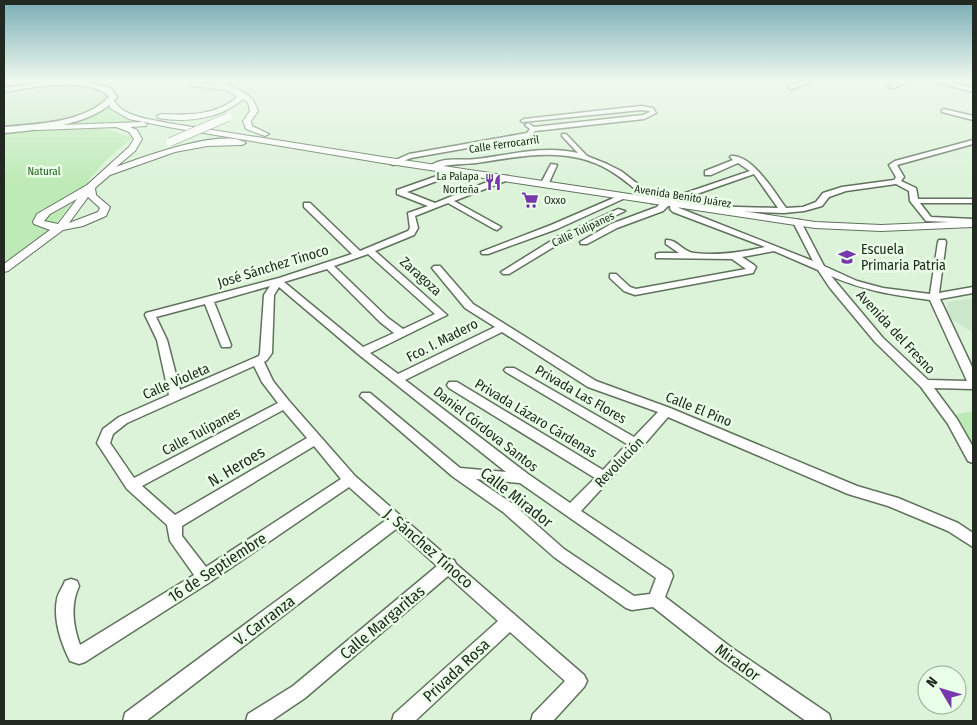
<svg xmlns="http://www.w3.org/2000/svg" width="977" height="725" font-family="'Fira Sans Condensed',sans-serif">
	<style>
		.built { fill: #cce7c9 }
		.green { fill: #bdeab6 }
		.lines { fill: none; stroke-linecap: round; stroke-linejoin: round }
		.minor-casing { stroke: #60725d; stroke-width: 3 }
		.major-casing { stroke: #60725d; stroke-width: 2 }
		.highway-casing { stroke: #60725d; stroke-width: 3 }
		.minor { fill: #fff; fill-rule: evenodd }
		.major { fill: #fff; fill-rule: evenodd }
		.highway { fill: #fff; fill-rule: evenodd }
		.major-bridge-casing { stroke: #60725d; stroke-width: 9; stroke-linecap: butt }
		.major-bridge { stroke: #fff; stroke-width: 8 }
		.labels { text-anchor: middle; stroke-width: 5; stroke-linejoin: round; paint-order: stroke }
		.far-street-label { font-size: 11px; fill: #212920; stroke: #eaffe7 }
		.far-park-label { font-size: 11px; fill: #1f5f18; stroke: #eaffe7 }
		.far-poi-label { font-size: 11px; fill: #212920; stroke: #eaffe7; text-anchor: end }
		.poi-label { font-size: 14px; fill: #212920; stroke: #eaffe7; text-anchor: start }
		.street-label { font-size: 14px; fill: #212920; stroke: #eaffe7 }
		.near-street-label { font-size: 16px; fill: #212920; stroke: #eaffe7 }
	</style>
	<rect width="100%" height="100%" fill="#dcf2d9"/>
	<g class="built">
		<polygon points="49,85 90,86 103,90 109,95 106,102 95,109 76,117 51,123 4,128 4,92"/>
		<polygon points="973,298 973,333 948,317 947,302"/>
	</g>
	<g class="green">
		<polygon points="107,106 121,115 149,123 101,123 46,126 74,119"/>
		<path d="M82 127 107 129 134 138C97 161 76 200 48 233 38 246 18 255 4 264V132Z"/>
		<polygon points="973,411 973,447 954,415"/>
	</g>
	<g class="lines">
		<g class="minor-casing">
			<g id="minor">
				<polygon points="805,81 814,81 791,89 788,87"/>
				<polygon points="902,81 911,81 893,88 888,87"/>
				<polygon points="934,81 944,81 973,88 973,92"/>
				<polygon points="641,106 653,108 656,113 644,119 535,131 529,137 411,158 393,165 389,163 409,154 527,133 530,129 525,125 528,123 534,127 643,115 650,112 649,111 641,110 522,122 521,121 524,119"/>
				<polygon points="944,109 973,116 973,120 942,112 942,110"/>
				<path d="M562 134H566L587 156 607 164 621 171 657 199V203H651C638 191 624 179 609 170 570 147 525 155 483 162 466 165 450 163 434 168L430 166C443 156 461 161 476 159 510 155 544 145 578 153L562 136Z"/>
				<path d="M973 140V144L897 165 904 177 901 181 916 188 918 199H973V203H920L931 217 973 219V223L926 221 910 201 909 191 896 184 846 191 829 197 822 206 804 211 784 213 703 210 699 208 703 206 778 208 754 174 671 203H677L679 208 813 261 793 222 794 220H800L824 266 857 281 883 288 930 294 938 242 939 240H945L946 242 939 293 973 287V293L940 299 973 369V389L934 388 957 419 973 447V463L968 461 948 424 921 387 875 342 830 288 818 270 774 251 742 257 754 265 756 267 753 273 635 295 624 291 610 278V274H616L630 287 636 289 746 269 732 259 656 258V254L659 253H679L666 244V240C677 239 683 252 694 253 718 256 742 252 765 247L673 212 670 209 671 203 663 211 617 228 587 244H581L580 242 611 224 657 207 662 201 750 171 738 163 711 175H705V171L733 160 730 157 731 156C752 154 775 193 786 208L803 207 816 202 823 193 842 187 894 180 896 177 889 165 895 161ZM831 276C865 291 894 295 930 300L967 381 928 380 883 338Z"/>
				<polygon points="551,164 557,165 548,185 542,185 541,183"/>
				<path d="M457 169 464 171 407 192 435 203 502 176H508V180L454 201 501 227 497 230 494 229 448 203 415 216 418 228 414 235 375 251 447 315 370 353 398 374 495 327 465 308 432 268 434 266H440L473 304 596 381 670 408 857 486 898 498 958 523 973 533V547L948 531 888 506 848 494 668 417 642 447 639 448 581 511 671 571 673 576 665 597 732 648 829 714 831 721H806L720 660 653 607 632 610 626 608 554 557 503 512 452 476 360 396 362 393H370L460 468 506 472 358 354 279 287 274 295 272 353 267 360 264 362 273 381 289 401 355 476 450 559 454 560 456 564 584 675 587 681 584 687 553 721H531L533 714 565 681 510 632 415 721H392L394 714 498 621 448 576 305 698 271 721H246L248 714 293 686 437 566 396 529 146 721H123L125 713 386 520 349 487 210 582 85 662 79 664 70 661C61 643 53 620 57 599 58 593 63 587 65 581L71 579 77 581 79 586C70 606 73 626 80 645L194 575 170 541 167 525 127 489 97 443 103 429 119 417 169 395 157 340 145 315 146 313 279 278 352 254 304 207V203H310L360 251 408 231 410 228 408 213 428 206 397 194V190ZM368 254 435 314 403 329 388 318 334 266ZM327 269 380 322 394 333 363 347 284 282ZM270 286 264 295 260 353 259 356 180 390 167 340 156 317 205 304 221 345 222 347H230L231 345 214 302ZM502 332 588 387 658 412 634 437 514 368H506L504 370 506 372 627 444 603 470 457 382H449L447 385 449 388 595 478 570 503 528 474 405 380ZM254 366 262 382 278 403 134 478 110 443 113 434 127 423ZM283 410 307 438 175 515 142 486ZM314 446 341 479 206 567 182 536V526ZM476 479 520 483 656 578 650 594 634 596 564 549 513 504Z"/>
				<polygon points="616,197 623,199 557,229 488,254 482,254 481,252 551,225"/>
				<polygon points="618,209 625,211 565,240 509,274 503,274 501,272 559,236"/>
			</g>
		</g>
		<g class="major-casing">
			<g id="major">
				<path d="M188 81 219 86 211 81C222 81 247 92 253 100 255 103 256 107 258 111L251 121 252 126 269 134 265 136 246 129 243 121 250 111 248 103 243 99C221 119 187 123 158 118L157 116 161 114C188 115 215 116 237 97L226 90 192 86Z"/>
				<path d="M109 99H113C122 117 150 119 168 123L383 157 815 222 881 225 973 221V227L881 231 815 228 383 163 168 127 129 119 110 108Z"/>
				<path d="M143 122 147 124 146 126 130 127 137 130 142 139 135 151 116 167C140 158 224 127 246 143L242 145 207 146 175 152 110 175 95 188 96 195 110 207 106 216 83 226 63 230 8 271 4 272V264L50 230 34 224 33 222 37 214 87 185 129 147 134 139 129 132 116 127 37 130 33 128 34 126ZM88 197 100 208 98 212 69 223ZM77 199 58 224 44 221 50 214Z"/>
			</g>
		</g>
		<g class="highway-casing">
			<path id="highway" d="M83 81 110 88 117 97C95 125 38 130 4 133V127C37 124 84 123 109 97 92 75 28 88 4 92V88L45 82Z"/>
		</g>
		<use href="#minor" class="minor"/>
		<use href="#major" class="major"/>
		<use href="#highway" class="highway"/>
		<g class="major-bridge-casing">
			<polyline id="major-bridge" points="170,142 228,117"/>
		</g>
		<use href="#major-bridge" class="major-bridge"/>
	</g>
	<linearGradient id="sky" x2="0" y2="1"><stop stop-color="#79acb6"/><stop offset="0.44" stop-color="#eff9ee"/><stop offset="1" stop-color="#eff9ee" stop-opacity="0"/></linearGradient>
	<rect width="977" height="183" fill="url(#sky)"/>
	<defs>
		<g id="restaurant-bare" transform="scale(1.35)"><path d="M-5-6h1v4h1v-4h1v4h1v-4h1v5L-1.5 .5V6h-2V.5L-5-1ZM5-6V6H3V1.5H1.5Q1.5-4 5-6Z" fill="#7838ad" stroke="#eaffe7" stroke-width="2.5" paint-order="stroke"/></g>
		<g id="supermarket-bare" transform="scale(1.35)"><path d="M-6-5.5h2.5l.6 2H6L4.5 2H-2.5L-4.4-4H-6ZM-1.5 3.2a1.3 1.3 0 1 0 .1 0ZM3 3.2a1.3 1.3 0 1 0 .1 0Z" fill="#7838ad" stroke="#eaffe7" stroke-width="2.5" paint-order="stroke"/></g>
		<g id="school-bare" transform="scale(1.35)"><path d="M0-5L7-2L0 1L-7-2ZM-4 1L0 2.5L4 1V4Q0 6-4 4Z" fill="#7838ad" stroke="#eaffe7" stroke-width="2.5" paint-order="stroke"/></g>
	</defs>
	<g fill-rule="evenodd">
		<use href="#restaurant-bare" x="493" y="182"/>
		<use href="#supermarket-bare" x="530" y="200"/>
		<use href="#school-bare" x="847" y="257"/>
	</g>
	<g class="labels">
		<g class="far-street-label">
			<text transform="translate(504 144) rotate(-8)" y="4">Calle Ferrocarril</text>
			<text transform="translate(683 196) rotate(9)" y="4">Avenida Benito Juárez</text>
			<text transform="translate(583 229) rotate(-25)" y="4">Calle Tulipanes</text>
		</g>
		<g class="far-park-label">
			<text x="44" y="175">Natural</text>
		</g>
		<g class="far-poi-label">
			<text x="479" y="180">La Palapa<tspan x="479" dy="13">Norteña</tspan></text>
			<text x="544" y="204" text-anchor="start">Oxxo</text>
		</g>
		<g class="poi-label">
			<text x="861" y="254">Escuela<tspan x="861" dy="16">Primaria Patria</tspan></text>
		</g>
		<g class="street-label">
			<text transform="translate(273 266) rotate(-17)" y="5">José Sánchez Tinoco</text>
			<text transform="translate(421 276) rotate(42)" y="5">Zaragoza</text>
			<text transform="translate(896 332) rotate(47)" y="5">Avenida del Fresno</text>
			<text transform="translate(442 340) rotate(-27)" y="5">Fco. I. Madero</text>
			<text transform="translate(176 381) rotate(-23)" y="5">Calle Violeta</text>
			<text transform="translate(581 394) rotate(30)" y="5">Privada Las Flores</text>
			<text transform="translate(699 409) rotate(22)" y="5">Calle El Pino</text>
			<text transform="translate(536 418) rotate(31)" y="5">Privada Lázaro Cárdenas</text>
			<text transform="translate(486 429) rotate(38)" y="5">Daniel Córdova Santos</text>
			<text transform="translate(201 431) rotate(-28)" y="5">Calle Tulipanes</text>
			<text transform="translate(619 462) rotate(-46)" y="5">Revolución</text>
		</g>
		<g class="near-street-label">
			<text transform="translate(236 466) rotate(-31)" y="6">N. Heroes</text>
			<text transform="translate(517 497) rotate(38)" y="6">Calle Mirador</text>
			<text transform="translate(429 548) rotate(41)" y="6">J. Sánchez Tinoco</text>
			<text transform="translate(217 567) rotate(-33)" y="6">16 de Septiembre</text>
			<text transform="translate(264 620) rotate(-37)" y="6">V. Carranza</text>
			<text transform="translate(382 622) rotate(-40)" y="6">Calle Margaritas</text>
			<text transform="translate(738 662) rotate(36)" y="6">Mirador</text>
			<text transform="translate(456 670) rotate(-43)" y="6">Privada Rosa</text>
		</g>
	</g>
	<rect width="977" height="725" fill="none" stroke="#212920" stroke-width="10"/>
	<g transform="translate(942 690) rotate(308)"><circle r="24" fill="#eaffe7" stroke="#9aa997"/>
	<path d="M0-4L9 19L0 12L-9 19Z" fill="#7838ad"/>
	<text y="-8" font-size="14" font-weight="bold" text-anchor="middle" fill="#212920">N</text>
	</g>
</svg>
